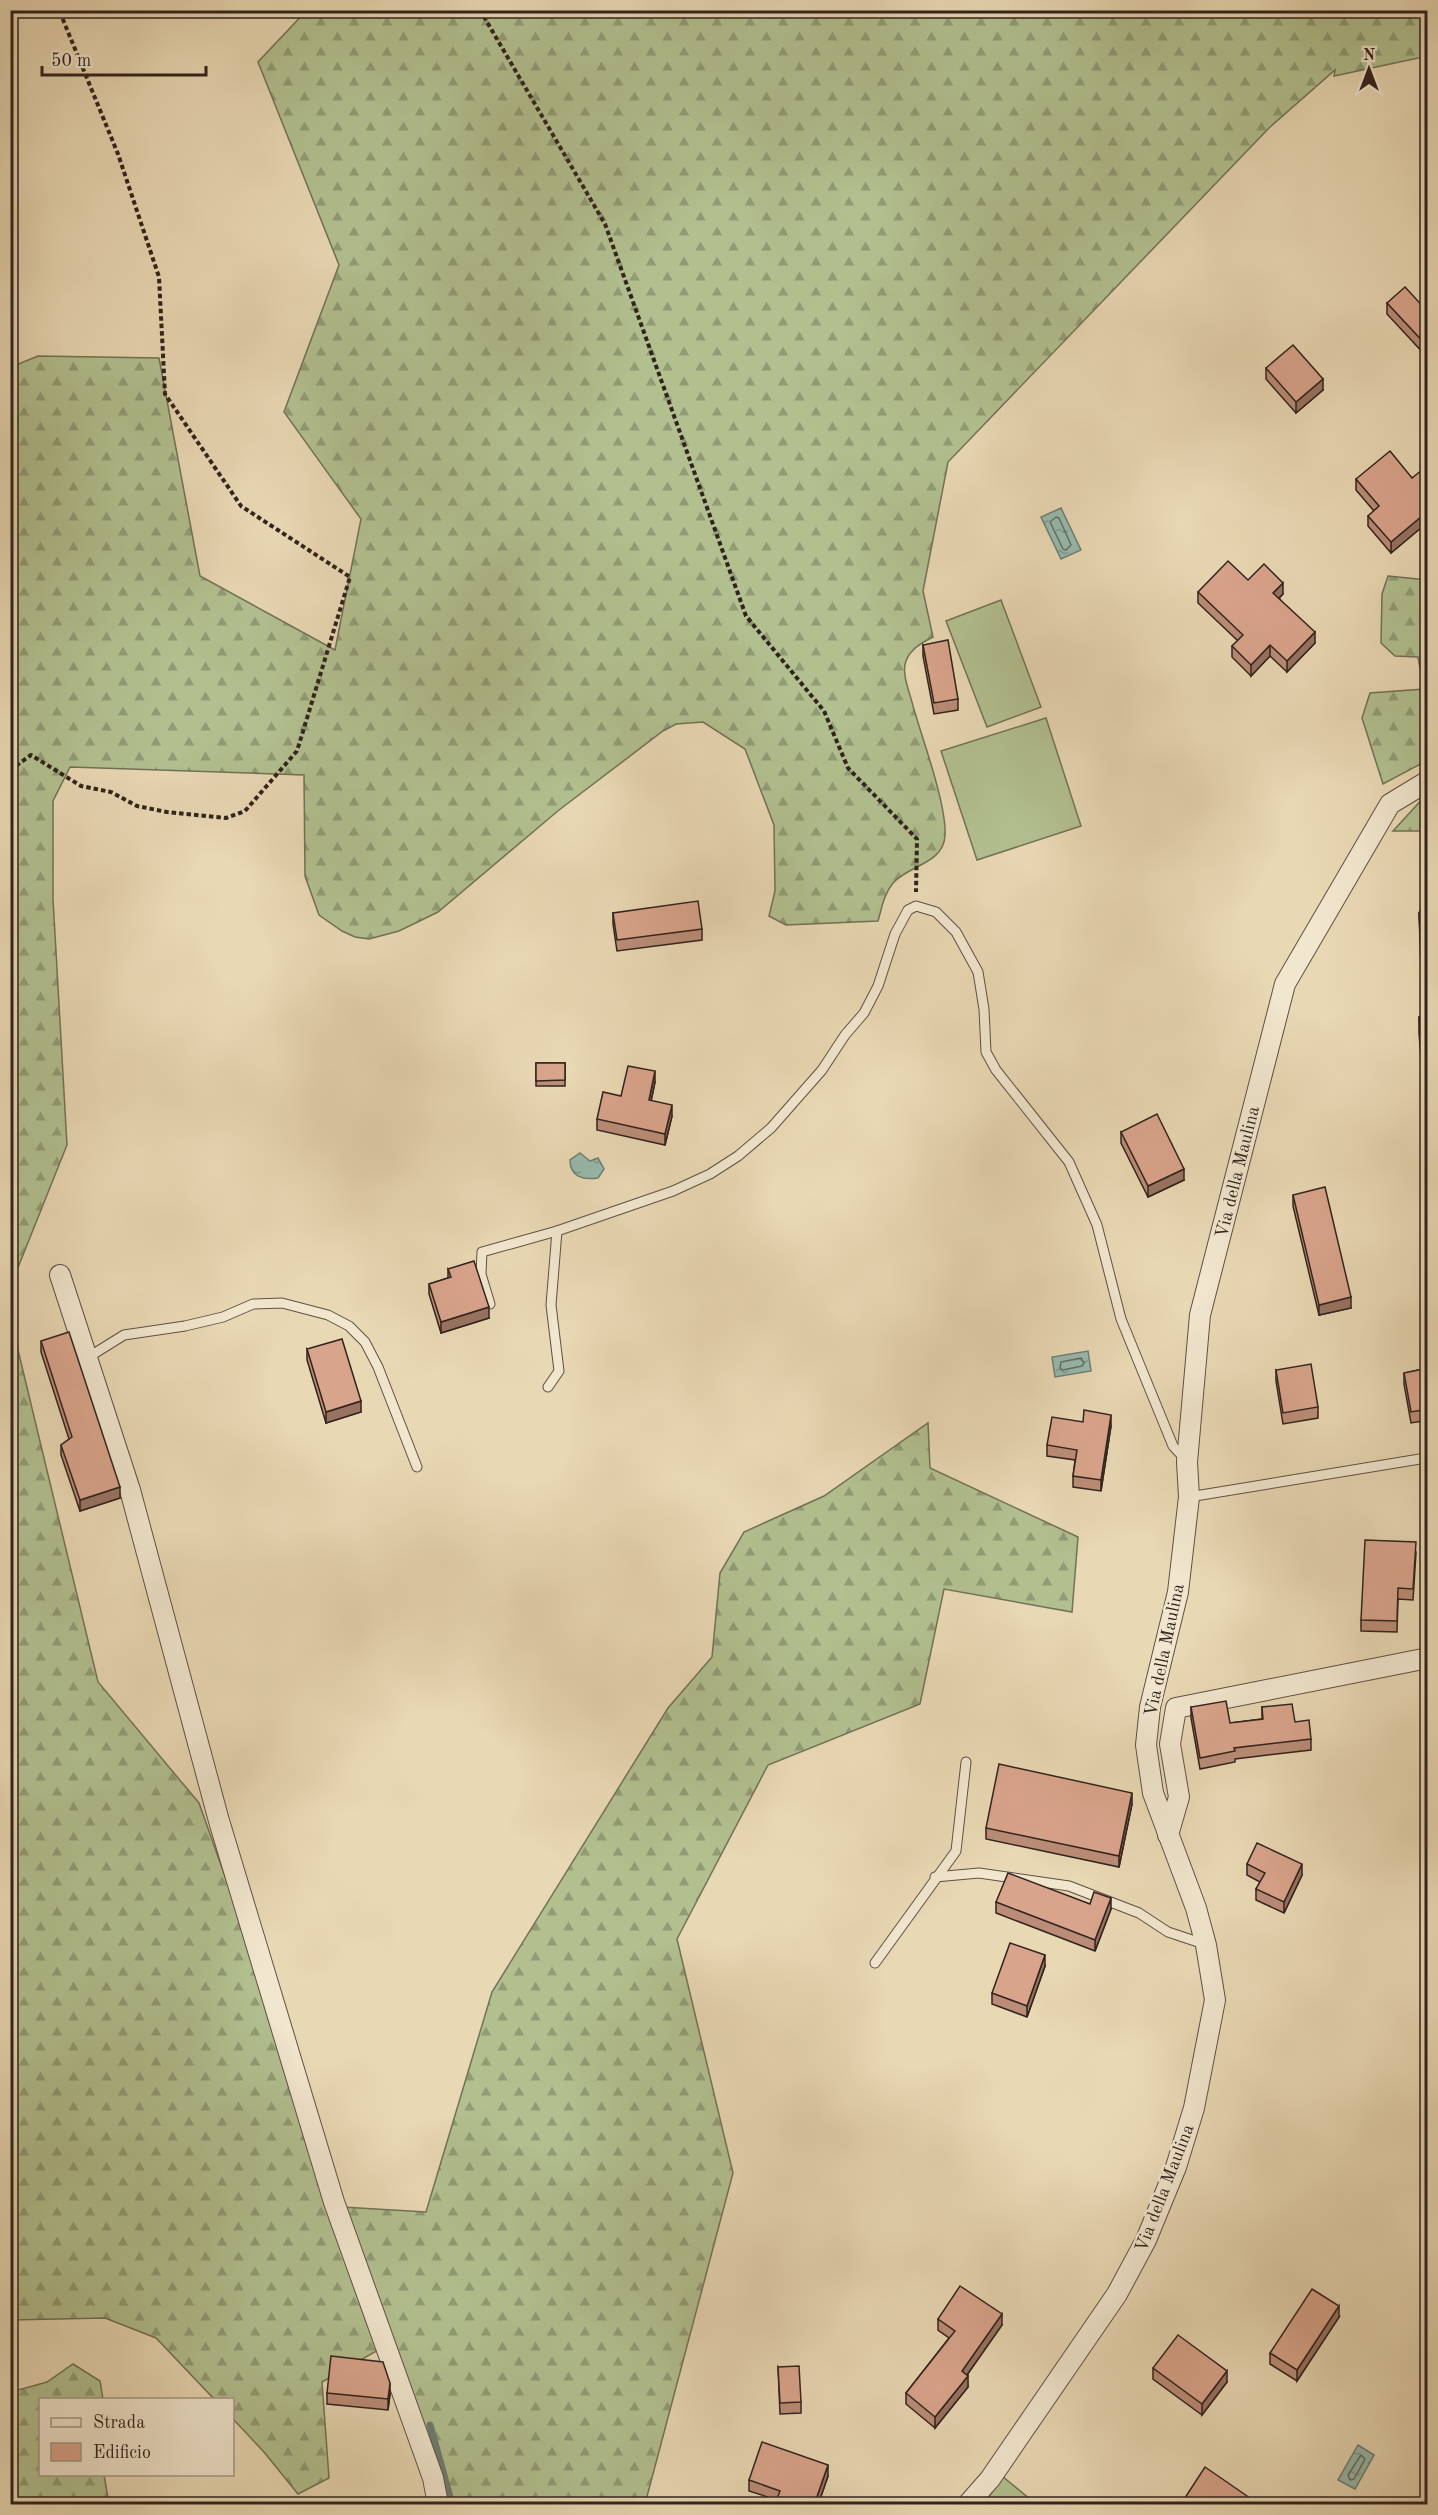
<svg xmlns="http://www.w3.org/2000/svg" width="1438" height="2515" font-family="'Old Standard TT',serif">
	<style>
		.grass { fill: #b2c090; stroke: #717256; stroke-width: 1.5 }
		.forest { fill: url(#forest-firs); stroke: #717256; stroke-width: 1.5 }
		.water { fill: url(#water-ripples); stroke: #6e7e74; stroke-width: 1.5 }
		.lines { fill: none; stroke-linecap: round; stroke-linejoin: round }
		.shore { stroke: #646e66; stroke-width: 1.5 }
		.stream { stroke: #6e7e74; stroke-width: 7 }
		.lane-casing { stroke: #5e5043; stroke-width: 11 }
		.street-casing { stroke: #5e5043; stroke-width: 22 }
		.path { stroke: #30231d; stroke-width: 4; stroke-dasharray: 4.5 3; stroke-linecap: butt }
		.lane { stroke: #f1e6ce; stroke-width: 9 }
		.street { stroke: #f1e6ce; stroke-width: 20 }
		.wall { fill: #bb8d78; stroke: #30231d; stroke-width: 1.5 }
		.shaded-wall { fill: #987362; stroke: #30231d; stroke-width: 1.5 }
		.building { fill: #d9a48c; stroke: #30231d; stroke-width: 1.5 }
		.labels { text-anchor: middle; stroke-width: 5; stroke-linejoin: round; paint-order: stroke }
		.street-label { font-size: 18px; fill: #30231d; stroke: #f1e6ce }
	</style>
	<defs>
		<pattern id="forest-firs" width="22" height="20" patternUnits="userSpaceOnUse" patternTransform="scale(1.5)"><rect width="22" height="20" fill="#b2c090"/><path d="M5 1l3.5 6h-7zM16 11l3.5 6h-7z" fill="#919c75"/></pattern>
		<pattern id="water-ripples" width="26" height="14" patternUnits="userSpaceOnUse" patternTransform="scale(1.5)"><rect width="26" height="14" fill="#97baae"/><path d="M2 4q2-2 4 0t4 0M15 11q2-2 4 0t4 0" fill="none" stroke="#7c978d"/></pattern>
	</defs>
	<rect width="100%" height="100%" fill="#e9d8b4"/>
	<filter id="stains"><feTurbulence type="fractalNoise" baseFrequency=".00333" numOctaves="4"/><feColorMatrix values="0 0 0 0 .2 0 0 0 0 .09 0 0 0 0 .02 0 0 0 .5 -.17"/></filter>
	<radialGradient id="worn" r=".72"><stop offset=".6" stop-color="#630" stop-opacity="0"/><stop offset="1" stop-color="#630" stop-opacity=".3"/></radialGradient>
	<g class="grass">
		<polygon points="1001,600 1041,707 987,727 946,621"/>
		<polygon points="1046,718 1081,826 977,860 941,751"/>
		<polygon points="1002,2476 1036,2504 984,2504"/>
	</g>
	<g class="forest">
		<path d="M307 10H1427L1428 56 1334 76 1335 70 1269 128 948 462 923 591 933 637C923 642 910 649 906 661 901 673 910 693 913 706 922 738 947 805 945 836 943 864 909 865 893 883 884 894 882 907 878 921L786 925 769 916 775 891 774 825 745 749 703 722 676 724 663 731 559 810 438 912 399 931 369 939 355 937 342 931 319 915 305 876 304 775 70 767 53 801V899L67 1145 11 1285V367L38 356 159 358 200 576 335 650 361 519 284 412 339 265 258 62Z"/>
		<polygon points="1388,576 1427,580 1428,760 1383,784 1362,718 1370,693 1424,689 1418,657 1395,656 1381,643 1382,594"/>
		<polygon points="1427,794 1427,828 1420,831 1393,831"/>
		<polygon points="10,1317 98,1682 199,1803 342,2207 426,2212 492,1992 668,1708 712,1657 720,1573 744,1532 824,1496 928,1423 930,1468 1078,1537 1072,1612 944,1589 920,1704 768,1765 677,1939 733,2173 645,2504 451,2504 385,2346 322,2382 329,2478 298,2494 264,2452 233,2419 232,2400 214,2399 156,2338 105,2318 11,2320"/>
		<polygon points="73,2364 100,2381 103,2399 40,2400 40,2474 104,2475 109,2504 11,2504 11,2392 47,2382"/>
	</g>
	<g class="water">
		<polygon points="1061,508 1081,550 1061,559 1041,517"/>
		<path d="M580 1153 590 1161 598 1158 604 1169 598 1178C583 1180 570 1177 570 1160Z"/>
		<polygon points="1088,1351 1091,1371 1055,1377 1052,1357"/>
		<polygon points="1358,2445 1374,2455 1355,2489 1338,2480"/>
	</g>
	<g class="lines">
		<g class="shore">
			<polygon points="1056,517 1059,518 1071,545 1066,550 1063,549 1050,522"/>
			<polygon points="1081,1358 1084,1363 1082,1366 1063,1370 1060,1368 1061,1362"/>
			<polygon points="1361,2455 1365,2459 1354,2479 1350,2480 1348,2475"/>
		</g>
		<polyline class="stream" points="430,2425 452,2504"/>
		<g class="lane-casing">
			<g id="lane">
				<polyline points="490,1304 481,1274 482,1252 557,1231 673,1191 710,1174 738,1156 771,1128 822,1070 845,1035 864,1013 878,986 895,934 908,910 916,906 936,912 956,932 978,972 984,1009 986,1052 996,1070 1069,1162 1097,1225 1121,1319 1173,1446 1185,1459"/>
				<polyline points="87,1358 124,1335 185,1326 223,1317 253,1304 282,1303 328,1315 349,1326 365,1342 378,1367 417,1467"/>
				<polyline points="548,1387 559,1371 551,1305 557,1231"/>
				<polyline points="1189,1497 1426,1458 1428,1455"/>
				<polyline points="935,1877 979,1873 1069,1886 1139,1913 1168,1932 1204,1944"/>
				<polyline points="875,1963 956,1851 966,1762"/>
			</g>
		</g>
		<g class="street-casing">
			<g id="street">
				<polyline points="60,1275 130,1490 219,1821 334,2202 433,2478 438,2504"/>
				<polyline points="1168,1835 1179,1797 1170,1744 1176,1708 1428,1658"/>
				<polyline points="968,2504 990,2479 1117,2294 1146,2240 1176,2167 1194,2108 1215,2000 1206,1945 1196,1908 1153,1793 1146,1745 1150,1707 1178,1592 1189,1497 1187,1462 1200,1315 1285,984 1390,804 1428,781"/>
			</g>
		</g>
		<g class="path">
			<polyline points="480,10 605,224 746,616 824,711 848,768 917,839 916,892"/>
			<polyline points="10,770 31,755 81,786 111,792 137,806 167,812 226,818 245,811 297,751 350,577 241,506 165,394 159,277 118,154 59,10"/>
		</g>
		<use href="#lane" class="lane"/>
		<use href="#street" class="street"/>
	</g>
	<g class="wall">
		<polygon points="1387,303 1428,312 1428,358 1387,314"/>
		<polygon points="1266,368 1323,390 1296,413 1266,379"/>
		<polygon points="1428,477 1428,522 1391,553 1368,526 1368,516 1374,511 1356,490 1356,479"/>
		<polygon points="1248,580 1283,594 1279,598 1315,643 1287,672 1270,656 1251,676 1232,657 1232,646 1238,641 1198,603 1198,592"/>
		<polygon points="923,645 958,699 958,710 934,714 923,656"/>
		<polygon points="1428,897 1428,967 1421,968 1419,913"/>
		<polygon points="613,913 702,929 702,940 617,951 613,924"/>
		<polygon points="1423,1003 1428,1003 1428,1091 1426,1071 1422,1072 1419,1033 1419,1017 1423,1016"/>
		<rect x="536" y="1063" width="29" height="23"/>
		<polygon points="655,1082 651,1101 672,1116 665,1145 597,1130 597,1119 621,1096"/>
		<polygon points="1121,1132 1184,1180 1148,1197 1121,1143"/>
		<polygon points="1293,1195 1351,1308 1319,1315 1293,1206"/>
		<polygon points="448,1269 489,1318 441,1333 429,1294 429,1284 448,1278"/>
		<polygon points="1428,1332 1428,1366 1424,1344 1424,1333"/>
		<polygon points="41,1341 120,1498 80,1511 61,1455 61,1445 69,1439 41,1352"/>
		<polygon points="307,1349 361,1412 326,1423 307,1360"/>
		<polygon points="1428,1368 1428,1420 1411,1423 1404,1384 1404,1373"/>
		<polygon points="1276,1370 1318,1407 1318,1418 1283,1424 1276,1381"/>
		<polygon points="1111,1426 1101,1491 1073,1487 1073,1476 1075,1460 1047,1456 1047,1445"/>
		<polygon points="1416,1553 1413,1600 1398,1599 1397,1632 1361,1631 1361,1620"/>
		<polygon points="1191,1707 1230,1723 1262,1719 1262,1707 1295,1722 1311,1739 1311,1750 1235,1759 1235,1762 1200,1769 1191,1718"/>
		<polygon points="1132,1804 1119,1867 986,1839 986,1828"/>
		<polygon points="1247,1864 1302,1875 1284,1913 1256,1900 1256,1889 1260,1882 1247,1875"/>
		<polygon points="996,1902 1090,1904 1111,1909 1095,1951 996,1913"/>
		<polygon points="1045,1966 1027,2017 992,2004 992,1993"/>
		<polygon points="1339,2317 1297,2381 1270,2364 1270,2353"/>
		<polygon points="938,2319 1002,2325 967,2375 968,2387 935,2428 906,2404 906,2393 949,2338 938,2330"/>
		<polygon points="778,2367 801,2402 801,2413 780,2414"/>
		<polygon points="1153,2368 1227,2382 1202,2415 1153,2379"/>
		<polygon points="327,2393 390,2394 388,2410 327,2404"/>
		<polygon points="828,2476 818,2505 776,2505 777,2500 749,2491 749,2480"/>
	</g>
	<g class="shaded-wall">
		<polygon points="1323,379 1323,390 1296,413 1296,402"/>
		<polygon points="1428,511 1428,522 1391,553 1391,542"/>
		<polygon points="1283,583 1283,594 1273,604 1273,593"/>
		<polygon points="1315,632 1315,643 1287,672 1287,661"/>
		<polygon points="1270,645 1270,656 1251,676 1251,665"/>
		<polygon points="655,1071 655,1082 649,1111 649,1100"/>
		<polygon points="672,1105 672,1116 665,1145 665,1134"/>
		<polygon points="1184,1169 1184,1180 1148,1197 1148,1186"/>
		<polygon points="1351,1297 1351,1308 1319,1315 1319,1305"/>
		<polygon points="489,1307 489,1318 441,1333 441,1322"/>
		<polygon points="361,1401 361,1412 326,1423 326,1412"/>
		<polygon points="1111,1415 1111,1426 1101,1491 1101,1480"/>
		<polygon points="120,1487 120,1498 80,1511 80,1500"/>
		<polygon points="1132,1793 1132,1804 1119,1867 1119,1856"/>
		<polygon points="1302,1864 1302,1875 1284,1913 1284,1902"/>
		<polygon points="1111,1898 1111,1909 1095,1951 1095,1940"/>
		<polygon points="1045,1955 1045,1966 1027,2017 1027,2006"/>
		<polygon points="1339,2306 1339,2317 1297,2381 1297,2370"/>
		<polygon points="1002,2314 1002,2325 962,2382 962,2371"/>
		<polygon points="1227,2371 1227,2382 1202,2415 1202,2404"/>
		<polygon points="968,2376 968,2387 935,2428 935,2417"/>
		<polygon points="390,2383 390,2394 388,2410 388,2399"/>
		<polygon points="828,2465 828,2476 818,2505 814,2505"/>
	</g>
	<g class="building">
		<polygon points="1405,287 1428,312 1428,347 1387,303"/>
		<polygon points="1293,345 1323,379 1296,402 1266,368"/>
		<polygon points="1390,451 1412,478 1422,470 1428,477 1428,511 1391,542 1368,516 1379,506 1356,479"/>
		<polygon points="1228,561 1248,580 1264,564 1283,583 1273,593 1315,632 1287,661 1270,645 1251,665 1232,646 1243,635 1198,592"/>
		<polygon points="948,640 958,699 934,703 923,645"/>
		<polygon points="1428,897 1428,951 1421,951 1419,913"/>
		<polygon points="698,901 702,929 617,940 613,913"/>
		<polygon points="1423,1003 1428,1003 1428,1074 1426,1055 1422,1056 1419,1017 1424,1016"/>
		<polygon points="536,1063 565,1063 565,1080 536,1081"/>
		<polygon points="628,1066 655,1071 649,1100 672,1105 665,1134 597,1119 603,1092 621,1096"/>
		<polygon points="1157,1114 1184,1169 1148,1186 1121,1132"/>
		<polygon points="1325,1187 1351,1297 1319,1305 1293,1195"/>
		<polygon points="474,1261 489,1307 441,1322 429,1284 451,1277 448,1269"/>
		<polygon points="69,1332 120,1487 80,1500 61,1445 72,1437 41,1341"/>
		<polygon points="1428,1332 1428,1355 1424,1333"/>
		<polygon points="342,1339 361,1401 326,1412 307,1349"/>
		<polygon points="1311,1364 1318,1407 1283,1413 1276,1370"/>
		<polygon points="1428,1368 1428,1409 1411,1412 1404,1373"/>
		<polygon points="1084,1410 1111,1415 1101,1480 1073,1476 1077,1450 1047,1445 1052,1417 1083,1422"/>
		<polygon points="1365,1540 1416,1542 1413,1589 1398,1588 1397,1621 1361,1620"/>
		<polygon points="1226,1701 1230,1723 1263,1719 1262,1707 1292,1704 1295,1722 1309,1720 1311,1739 1234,1748 1235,1751 1200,1758 1191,1707"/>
		<polygon points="999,1764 1132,1793 1119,1856 986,1828"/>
		<polygon points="1257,1843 1302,1864 1284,1902 1256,1889 1265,1873 1247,1864"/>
		<polygon points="1008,1873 1090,1904 1094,1892 1111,1898 1095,1940 996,1902"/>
		<polygon points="1010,1943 1045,1955 1027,2006 992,1993"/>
		<polygon points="960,2286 1002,2314 962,2371 968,2376 935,2417 906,2393 955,2331 938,2319"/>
		<polygon points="1312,2289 1339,2306 1297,2370 1270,2353"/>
		<polygon points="1178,2335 1227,2371 1202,2404 1153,2368"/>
		<polygon points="331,2356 383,2362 390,2383 388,2399 327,2393"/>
		<polygon points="799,2366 801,2402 780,2403 778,2367"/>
		<polygon points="762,2442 828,2465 814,2505 785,2505 776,2501 780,2491 749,2480"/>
		<polygon points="1205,2467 1260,2505 1182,2505 1181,2504"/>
	</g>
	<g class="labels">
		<g class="street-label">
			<text transform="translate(1237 1172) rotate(-76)" y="6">Via della Maulina</text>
			<text transform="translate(1164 1650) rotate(-78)" y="6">Via della Maulina</text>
			<text transform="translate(1164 2188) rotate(-69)" y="6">Via della Maulina</text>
		</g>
	</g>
	<rect width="1438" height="2515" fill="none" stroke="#e9d8b4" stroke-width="36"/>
	<rect x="12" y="12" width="1414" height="2491" fill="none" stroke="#30231d" stroke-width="3"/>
	<rect x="18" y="18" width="1402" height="2479" fill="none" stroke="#30231d" stroke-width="1.5"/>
	<rect x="39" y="2398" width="195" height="78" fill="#f1e6ce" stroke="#a49887" stroke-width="1.5"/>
	<rect x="51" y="2418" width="30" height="9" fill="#f1e6ce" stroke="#a49887" stroke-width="1.5"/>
	<text x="93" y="2428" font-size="18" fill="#30231d">Strada</text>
	<rect x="51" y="2443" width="30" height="18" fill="#d9a48c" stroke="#a49887" stroke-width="1.5"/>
	<text x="93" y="2458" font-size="18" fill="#30231d">Edificio</text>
	<g transform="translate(1369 69)" stroke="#f1e6ce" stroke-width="4.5" paint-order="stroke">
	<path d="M0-4.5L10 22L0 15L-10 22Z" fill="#30231d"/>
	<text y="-9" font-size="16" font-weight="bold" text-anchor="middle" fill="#30231d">N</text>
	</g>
	<path d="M42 66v9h164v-9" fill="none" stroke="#30231d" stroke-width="3"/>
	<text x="51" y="66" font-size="18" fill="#30231d" stroke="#f1e6ce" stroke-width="4.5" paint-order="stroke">50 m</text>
	<rect width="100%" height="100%" filter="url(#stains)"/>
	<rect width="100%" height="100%" fill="url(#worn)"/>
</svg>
